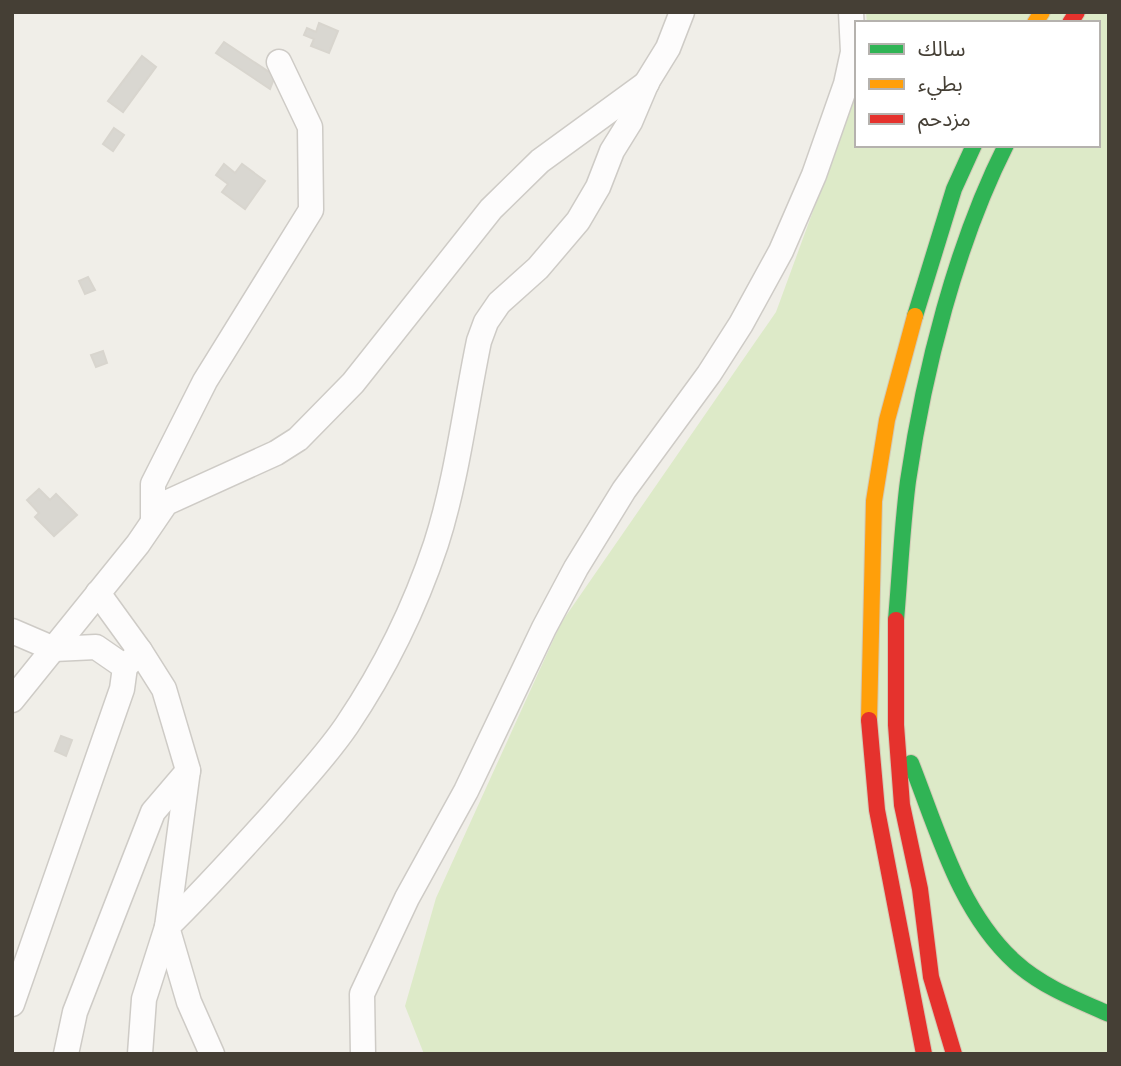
<svg xmlns="http://www.w3.org/2000/svg" width="1121" height="1066" font-family="'DM Sans','Noto Sans Arabic',sans-serif">
	<style>
		.green { fill: #ddeac8 }
		.building { fill: #d9d7d1; stroke: #d8d5ce; stroke-width: 2 }
		.lines { fill: none; stroke-linecap: round; stroke-linejoin: round }
		.street-casing { stroke: #cecbc6; stroke-width: 27 }
		.fast-casing { stroke: #d2cab6; stroke-width: 18 }
		.slow-casing { stroke: #d2cab6; stroke-width: 18 }
		.jam-casing { stroke: #d2cab6; stroke-width: 18 }
		.street { stroke: #fdfcfc; stroke-width: 24 }
		.fast { stroke: #30b455; stroke-width: 16 }
		.slow { stroke: #ff9f0a; stroke-width: 16 }
		.jam { stroke: #e5322d; stroke-width: 16 }
	</style>
	<rect width="100%" height="100%" fill="#f0eee8"/>
	<polygon class="green" points="866,12 1109,12 1109,1054 424,1054 405,1006 436,898 561,623 776,312 857,91 857,145 1098,145 1098,23 867,23"/>
	<g class="building">
		<polygon points="319,23 338,31 329,53 311,46 314,39 304,35 307,28 316,32"/>
		<polygon points="224,42 275,76 270,89 216,53"/>
		<polygon points="142,56 156,67 123,112 108,101"/>
		<polygon points="114,128 124,135 113,151 103,144"/>
		<polygon points="224,164 235,173 242,164 265,181 245,209 222,192 228,184 216,175"/>
		<polygon points="88,277 95,290 85,294 79,281"/>
		<polygon points="103,351 107,363 96,367 91,355"/>
		<polygon points="39,489 50,500 56,494 77,515 54,536 35,517 39,513 27,500"/>
		<polygon points="61,736 72,740 66,756 55,751"/>
	</g>
	<g class="lines">
		<g class="street-casing">
			<g id="street">
				<polyline points="153,521 153,484 205,381 311,210 310,127 279,62"/>
				<polyline points="98,593 140,651 129,663"/>
				<polyline points="12,631 54,649 96,647 125,667 122,689 12,1004"/>
				<polyline points="12,700 138,544 166,503 276,453 298,439 353,383 491,209 540,161 647,83"/>
				<polyline points="66,1054 75,1012 153,812 188,771"/>
				<polyline points="140,1054 144,999 167,927 188,770 164,689 140,651"/>
				<path d="M212 1054 189 1002 167 927C205 890 240 851 276 811 300 783 326 756 347 725 384 670 415 607 436 544 457 479 465 408 479 341L486 322 499 303 538 268 578 221 598 187 612 151 630 122 647 82 668 48 682 12"/>
				<polyline points="363,1054 362,994 407,898 466,791 544,628 576,568 624,490 709,374 741,324 781,251 814,175 846,84 853,52 851,12"/>
			</g>
		</g>
		<g class="fast-casing">
			<g id="fast">
				<polyline points="915,316 954,189 974,145"/>
				<path d="M896 620C900 574 902 527 908 481 924 371 956 244 1006 145"/>
				<path d="M911 763C938 831 959 911 1015 962 1041 986 1077 1000 1109 1014"/>
			</g>
		</g>
		<g class="slow-casing">
			<g id="slow">
				<polyline points="1035,23 1042,12"/>
				<polyline points="869,720 874,501 887,420 915,316"/>
			</g>
		</g>
		<g class="jam-casing">
			<g id="jam">
				<polyline points="1070,23 1077,12"/>
				<polyline points="896,620 896,725 902,805 920,889 931,977 954,1054"/>
				<polyline points="869,720 877,810 924,1054"/>
			</g>
		</g>
		<use href="#street" class="street"/>
		<use href="#fast" class="fast"/>
		<use href="#slow" class="slow"/>
		<use href="#jam" class="jam"/>
	</g>
	<rect width="1121" height="1066" fill="none" stroke="#453f35" stroke-width="28"/>
	<rect x="855" y="21" width="245" height="126" fill="#ffffff" stroke="#b5b2ae" stroke-width="2"/>
	<rect x="869" y="44" width="35" height="10" fill="#30b455" stroke="#b5b2ae" stroke-width="2"/>
	<text x="918" y="56" font-size="21" fill="#453f35">سالك</text>
	<rect x="869" y="79" width="35" height="10" fill="#ff9f0a" stroke="#b5b2ae" stroke-width="2"/>
	<text x="918" y="91" font-size="21" fill="#453f35">بطيء</text>
	<rect x="869" y="114" width="35" height="10" fill="#e5322d" stroke="#b5b2ae" stroke-width="2"/>
	<text x="918" y="126" font-size="21" fill="#453f35">مزدحم</text>
</svg>
